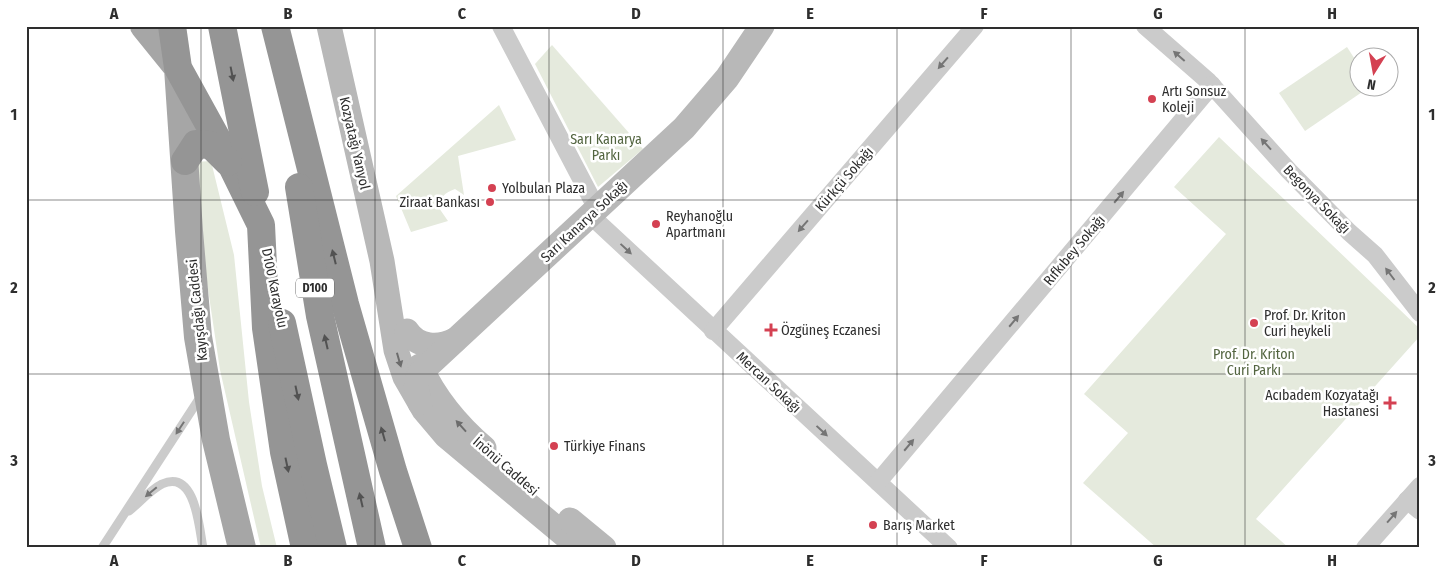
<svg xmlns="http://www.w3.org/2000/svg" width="1446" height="574" font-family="'Fira Sans Condensed',sans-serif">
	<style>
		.green { fill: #e5eadd }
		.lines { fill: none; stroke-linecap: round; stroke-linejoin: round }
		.lane { stroke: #cbcbcb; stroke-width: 9 }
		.street { stroke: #cbcbcb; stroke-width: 18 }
		.secondary { stroke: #b8b8b8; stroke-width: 25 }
		.primary { stroke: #a6a6a6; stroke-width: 28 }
		.highway { stroke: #959595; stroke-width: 28 }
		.oneway { fill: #757575 }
		.oneway2 { fill: #525252 }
		.oneway3 { fill: #6c6c6c }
		.grid { fill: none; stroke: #2e2e2e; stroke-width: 1; stroke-opacity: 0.55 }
		.poi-dot { fill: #d44152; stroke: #fff; stroke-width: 2 }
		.labels { text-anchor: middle; stroke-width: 5; stroke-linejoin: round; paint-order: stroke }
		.shield { fill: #fff; stroke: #6d6d6d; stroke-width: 1 }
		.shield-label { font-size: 12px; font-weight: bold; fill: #2e2e2e }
		.poi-label { font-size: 14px; fill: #2e2e2e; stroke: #fff; text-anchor: start }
		.park-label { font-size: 14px; fill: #536540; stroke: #fff }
		.street-label { font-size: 14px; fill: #2e2e2e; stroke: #fff }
		.neatline { fill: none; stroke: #2e2e2e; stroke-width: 2 }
		.grid-label { font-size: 16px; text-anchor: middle; font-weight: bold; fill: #2e2e2e }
	</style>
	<rect width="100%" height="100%" fill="#fff"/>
	<g class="green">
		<polygon points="552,45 643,149 598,187 535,64"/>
		<polygon points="1347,47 1358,64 1358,88 1368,88 1305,131 1279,93"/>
		<path d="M499 105 516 140 458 156 464 195 455 189C445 193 439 197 439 208L448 221 411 232 396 196Z"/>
		<polygon points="1219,137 1420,329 1420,336 1256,519 1289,548 1157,548 1083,483 1128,433 1084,394 1226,234 1174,187"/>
		<polygon points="211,161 234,255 249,402 262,486 277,548 261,548 220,370 205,269 194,162"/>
	</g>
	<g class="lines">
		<g class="lane">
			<path d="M129 511C139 503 150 490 162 484 196 469 199 528 203 548"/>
			<polyline points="102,548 201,396"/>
		</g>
		<g class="street">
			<polyline points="501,26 597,209"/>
			<polyline points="1145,26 1208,81 1289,171 1349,232 1375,255 1420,313"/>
			<polyline points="590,215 949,548"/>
			<polyline points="713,331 975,26"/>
			<polyline points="878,482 1212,85"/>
			<polyline points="1407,500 1420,511"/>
			<polyline points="1365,548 1420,486"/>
		</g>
		<g class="secondary">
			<polyline points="329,26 382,261 396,350 405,377 424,410 446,436 580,548"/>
			<path d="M407 331C418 348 439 348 455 340"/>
			<path d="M420 366C435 398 457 425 484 448"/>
			<path d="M420 403C416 392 414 382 421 372L684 128 727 78 762 26"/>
			<polyline points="570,520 604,548"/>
		</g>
		<polyline class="primary" points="144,26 178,68 189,231 198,337 216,440 242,548"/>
		<g class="highway">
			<polyline points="172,26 178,68 232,166 261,225 266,328 284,452 305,548"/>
			<polyline points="222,26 255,192"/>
			<polyline points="275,26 345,304 393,471 418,548"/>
			<polyline points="185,161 196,144 211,145 228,162"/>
			<polyline points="299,187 320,316 372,548"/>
			<polyline points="282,323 313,465 333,548"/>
		</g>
	</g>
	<defs><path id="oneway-solid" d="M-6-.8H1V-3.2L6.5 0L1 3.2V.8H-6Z" transform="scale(1.25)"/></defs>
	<g class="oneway">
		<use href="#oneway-solid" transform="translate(1179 56) rotate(-139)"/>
		<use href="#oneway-solid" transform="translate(943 63) rotate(131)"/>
		<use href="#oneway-solid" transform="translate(1266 144) rotate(-132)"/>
		<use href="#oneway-solid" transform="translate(1119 197) rotate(-50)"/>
		<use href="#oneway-solid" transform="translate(803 226) rotate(131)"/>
		<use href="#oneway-solid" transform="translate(626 249) rotate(43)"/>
		<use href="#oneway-solid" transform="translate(1390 274) rotate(-127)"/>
		<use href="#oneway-solid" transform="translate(1014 321) rotate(-50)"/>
		<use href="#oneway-solid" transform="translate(180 428) rotate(123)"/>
		<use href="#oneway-solid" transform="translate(822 431) rotate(43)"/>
		<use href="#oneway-solid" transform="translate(909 445) rotate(-50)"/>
		<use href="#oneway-solid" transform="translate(151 492) rotate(140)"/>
		<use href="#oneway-solid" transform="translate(1392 517) rotate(-49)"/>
	</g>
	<g class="oneway2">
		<use href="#oneway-solid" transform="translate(232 74) rotate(79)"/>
		<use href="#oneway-solid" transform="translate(334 257) rotate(-104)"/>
		<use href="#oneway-solid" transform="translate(326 342) rotate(-103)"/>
		<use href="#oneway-solid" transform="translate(297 393) rotate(78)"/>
		<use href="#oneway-solid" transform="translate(383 434) rotate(-106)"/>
		<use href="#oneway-solid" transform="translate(287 465) rotate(78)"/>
		<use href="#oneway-solid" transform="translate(361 500) rotate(-103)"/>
	</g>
	<g class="oneway3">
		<use href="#oneway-solid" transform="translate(399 360) rotate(74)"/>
		<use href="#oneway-solid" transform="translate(461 426) rotate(-132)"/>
	</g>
	<path class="grid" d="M201 26V548M375 26V548M549 26V548M723 26V548M897 26V548M1071 26V548M1245 26V548M26 200H1420M26 374H1420"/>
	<g class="poi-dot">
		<circle cx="1152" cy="99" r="5"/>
		<circle cx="492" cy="188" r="5"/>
		<circle cx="490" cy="202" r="5"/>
		<circle cx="656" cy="224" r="5"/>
		<circle cx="1254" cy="323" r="5"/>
		<path d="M768.5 322.5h5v5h5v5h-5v5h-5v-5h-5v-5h5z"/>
		<path d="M1387.5 395.5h5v5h5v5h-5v5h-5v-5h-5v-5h5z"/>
		<circle cx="554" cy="446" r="5"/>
		<circle cx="873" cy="525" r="5"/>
	</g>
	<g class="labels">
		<rect class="shield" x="296" y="278.5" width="38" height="19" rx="4"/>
		<g class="shield-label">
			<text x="315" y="292">D100</text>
		</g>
		<g class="poi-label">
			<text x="1162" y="96">Artı Sonsuz<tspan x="1162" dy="16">Koleji</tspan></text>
			<text x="502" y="193">Yolbulan Plaza</text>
			<text x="480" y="207" text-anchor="end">Ziraat Bankası</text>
			<text x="666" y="221">Reyhanoğlu<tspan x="666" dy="16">Apartmanı</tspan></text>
			<text x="1264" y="320">Prof. Dr. Kriton<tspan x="1264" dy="16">Curi heykeli</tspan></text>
			<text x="781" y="335">Özgüneş Eczanesi</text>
			<text x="1379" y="400" text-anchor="end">Acıbadem Kozyatağı<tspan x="1379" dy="16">Hastanesi</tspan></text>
			<text x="564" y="451">Türkiye Finans</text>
			<text x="883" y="530">Barış Market</text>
		</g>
		<g class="park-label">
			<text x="606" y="144">Sarı Kanarya<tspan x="606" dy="16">Parkı</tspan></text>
			<text x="1254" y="359">Prof. Dr. Kriton<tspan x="1254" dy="16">Curi Parkı</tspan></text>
		</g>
		<g class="street-label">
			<text transform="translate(355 143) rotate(77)" y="5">Kozyatağı Yanyol</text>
			<text transform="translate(844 179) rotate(-49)" y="5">Kürkçü Sokağı</text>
			<text transform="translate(1317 199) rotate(46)" y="5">Begonya Sokağı</text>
			<text transform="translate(584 221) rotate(-43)" y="5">Sarı Kanarya Sokağı</text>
			<text transform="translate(1074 250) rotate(-50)" y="5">Rıfkıbey Sokağı</text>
			<text transform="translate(275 288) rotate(78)" y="5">D100 Karayolu</text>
			<text transform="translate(197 310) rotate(-96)" y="5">Kayışdağı Caddesi</text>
			<text transform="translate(769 382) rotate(43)" y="5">Mercan Sokağı</text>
			<text transform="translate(506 466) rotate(41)" y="5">İnönü Caddesi</text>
		</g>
	</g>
	<rect width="1446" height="574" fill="none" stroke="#ffffff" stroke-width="55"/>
	<g transform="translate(1374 72) rotate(191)"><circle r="24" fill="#ffffff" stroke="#ababab"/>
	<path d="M0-4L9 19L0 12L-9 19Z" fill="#d44152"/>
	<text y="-8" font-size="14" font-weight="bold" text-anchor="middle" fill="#2e2e2e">N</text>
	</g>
	<rect x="28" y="28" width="1390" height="518" class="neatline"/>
	<g class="grid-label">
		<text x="114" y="19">A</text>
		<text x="288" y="19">B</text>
		<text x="462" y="19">C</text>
		<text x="636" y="19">D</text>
		<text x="810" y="19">E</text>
		<text x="984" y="19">F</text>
		<text x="1158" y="19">G</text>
		<text x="1332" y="19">H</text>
		<text x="14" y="120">1</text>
		<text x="1432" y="120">1</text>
		<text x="14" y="293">2</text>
		<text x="1432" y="293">2</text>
		<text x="14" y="466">3</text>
		<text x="1432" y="466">3</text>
		<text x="114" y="566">A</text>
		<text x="288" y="566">B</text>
		<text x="462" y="566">C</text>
		<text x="636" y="566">D</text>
		<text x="810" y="566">E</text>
		<text x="984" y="566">F</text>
		<text x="1158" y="566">G</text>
		<text x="1332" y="566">H</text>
	</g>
</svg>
